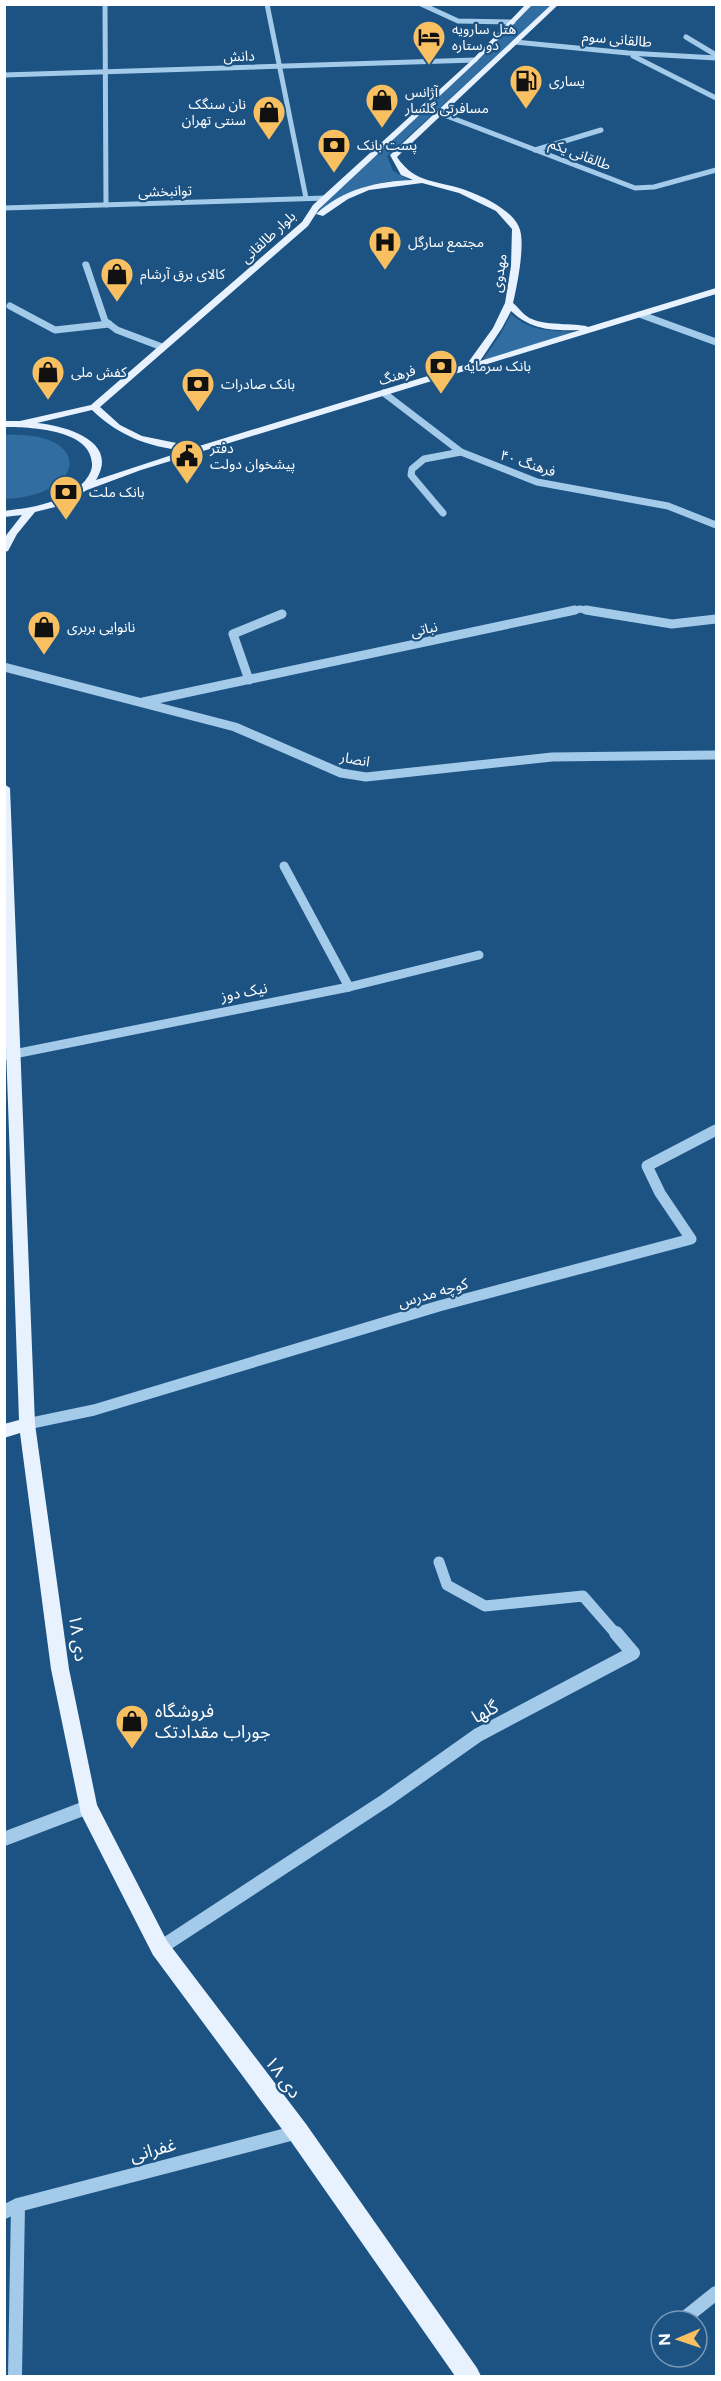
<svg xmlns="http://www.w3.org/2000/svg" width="721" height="2381" font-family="Figtree,'Noto Sans Arabic',sans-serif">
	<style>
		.green { fill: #316da1 }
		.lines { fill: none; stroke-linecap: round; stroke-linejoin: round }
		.minor-far4 { stroke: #a4caea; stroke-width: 5 }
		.minor-far3 { stroke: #a4caea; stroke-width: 7 }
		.minor-far2 { stroke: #a4caea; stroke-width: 9 }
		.minor-far1 { stroke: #a4caea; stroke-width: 11 }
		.minor { stroke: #a4caea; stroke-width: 14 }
		.major { fill: #e7f2fe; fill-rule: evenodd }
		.labels { text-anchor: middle; stroke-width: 4.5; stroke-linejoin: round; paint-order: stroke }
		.far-poi-label { font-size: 14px; fill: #fff; stroke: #1d5383; text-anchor: start }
		.far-street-label { font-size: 14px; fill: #fff; stroke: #1d5383 }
		.street-label { font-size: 15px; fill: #fff; stroke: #1d5383 }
		.near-street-label { font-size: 18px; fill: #fff; stroke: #1d5383 }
		.near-poi-label { font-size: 18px; fill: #fff; stroke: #1d5383; text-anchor: start }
	</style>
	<rect width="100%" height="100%" fill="#1d5383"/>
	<g class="green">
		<path d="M532 5H552L387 156 393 171 409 180C372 181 353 189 323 210L316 209 444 91Z"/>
		<path d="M511 314C531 332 549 330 575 332L483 360 500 335Z"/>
		<path d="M5 435C93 430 89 495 5 499Z"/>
	</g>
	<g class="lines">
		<g class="minor-far4">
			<polyline points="105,4 106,205"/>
			<polyline points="267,4 306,198"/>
			<polyline points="421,4 458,21 513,22"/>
			<polyline points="686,37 716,55"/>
			<polyline points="515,42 628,53 716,58"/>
			<polyline points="633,56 716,98"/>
			<polyline points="4,75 475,60"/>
			<polyline points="439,113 635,188 654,187 716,170"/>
			<polyline points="535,150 601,130"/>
			<polyline points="4,208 326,198"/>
			<polyline points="85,264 86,267"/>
		</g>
		<g class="minor-far3">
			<polyline points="86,265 105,321 117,330 162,347"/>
			<polyline points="10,306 55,330 109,324"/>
			<polyline points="642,315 716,342"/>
			<polyline points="384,393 461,452 537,482 668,506 716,525"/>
			<polyline points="443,513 411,475 412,469 424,459 461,452"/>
			<polyline points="568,612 580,609 596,612"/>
		</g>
		<g class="minor-far2">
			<polyline points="586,610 672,624 716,619"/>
			<polyline points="4,667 235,727 341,773 366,777 552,757 716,755"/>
			<polyline points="249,680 233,634 282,614"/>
			<polyline points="143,702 575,610"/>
			<polyline points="284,866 349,987"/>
			<polyline points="4,1056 349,987 479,955"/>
		</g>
		<g class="minor-far1">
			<polyline points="27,1424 94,1410 439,1306 691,1239 660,1193 647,1166 716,1130"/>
			<polyline points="439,1562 447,1585 485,1606 583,1596 617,1635"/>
		</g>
		<g class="minor">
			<polyline points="4,1839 88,1807"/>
			<polyline points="160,1948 386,1800 478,1735 633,1653 616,1633"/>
			<polyline points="18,2205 298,2132"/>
			<polyline points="4,2212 18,2205 15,2376"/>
			<polyline points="686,2317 716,2293"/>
		</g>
		<g class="major">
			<path d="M526 4H533L477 61 319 209 308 226 100 407 120 425 142 436 196 447 467 364 493 328 505 303 511 266 512 229 496 211 459 193 422 183 369 190 348 199 323 216 316 214C343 189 378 181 413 180L401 175 390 155 552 4H559L397 157C412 179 427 180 452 186 472 191 514 208 520 230 525 246 517 287 513 303 519 308 525 317 532 319 546 326 582 323 588 327L716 288V294L141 470 87 490 59 506 35 512 17 534 8 551 4 552V538L22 515 4 517V511C28 508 51 505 72 492 81 486 93 475 92 463 90 429 30 427 4 427V421H20L91 405 302 222 313 205 473 59ZM511 311C531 330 553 331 580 330L480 361 502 328ZM92 410C119 436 147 446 184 451L96 480C120 441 66 426 37 423Z"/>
			<polygon points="4,784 10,788 35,1424 69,1669 97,1805 167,1941 306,2124 477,2368 481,2376 455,2376 290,2140 153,1955 81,1814 51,1669 20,1433 4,1438 4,1424 19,1420 4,989"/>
		</g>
	</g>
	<defs>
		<g id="hotel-pin" transform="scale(1.725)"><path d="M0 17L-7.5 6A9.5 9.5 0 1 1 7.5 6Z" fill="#f9c062" stroke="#1d5383"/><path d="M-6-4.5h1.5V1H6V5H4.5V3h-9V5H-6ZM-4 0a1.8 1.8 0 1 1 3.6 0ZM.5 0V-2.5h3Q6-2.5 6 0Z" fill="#111"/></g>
		<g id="fuel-pin" transform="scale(1.725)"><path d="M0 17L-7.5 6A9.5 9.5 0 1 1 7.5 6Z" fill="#f9c062" stroke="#1d5383"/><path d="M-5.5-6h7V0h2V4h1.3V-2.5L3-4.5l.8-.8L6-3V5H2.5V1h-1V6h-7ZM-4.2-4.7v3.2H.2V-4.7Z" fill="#111"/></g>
		<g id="shop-pin" transform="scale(1.725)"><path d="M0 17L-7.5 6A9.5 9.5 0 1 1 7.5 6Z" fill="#f9c062" stroke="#1d5383"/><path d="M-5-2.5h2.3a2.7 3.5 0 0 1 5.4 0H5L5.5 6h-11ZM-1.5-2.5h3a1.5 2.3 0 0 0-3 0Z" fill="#111"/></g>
		<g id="bank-pin" transform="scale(1.725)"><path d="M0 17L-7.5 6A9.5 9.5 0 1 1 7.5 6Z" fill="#f9c062" stroke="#1d5383"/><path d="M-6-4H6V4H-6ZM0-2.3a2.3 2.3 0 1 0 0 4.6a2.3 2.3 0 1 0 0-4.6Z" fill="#111"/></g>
		<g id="hospital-pin" transform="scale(1.725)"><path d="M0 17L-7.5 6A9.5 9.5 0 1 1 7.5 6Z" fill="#f9c062" stroke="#1d5383"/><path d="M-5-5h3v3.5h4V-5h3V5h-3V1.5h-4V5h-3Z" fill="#111"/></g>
		<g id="civic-pin" transform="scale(1.725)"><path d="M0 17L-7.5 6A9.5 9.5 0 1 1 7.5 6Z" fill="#f9c062" stroke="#1d5383"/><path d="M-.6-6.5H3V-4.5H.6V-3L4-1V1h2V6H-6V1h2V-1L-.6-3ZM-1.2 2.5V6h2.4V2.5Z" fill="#111"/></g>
	</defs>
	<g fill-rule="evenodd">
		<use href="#hotel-pin" x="429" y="37"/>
		<use href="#fuel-pin" x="526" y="81"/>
		<use href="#shop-pin" x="382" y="100"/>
		<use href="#shop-pin" x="269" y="112"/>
		<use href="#bank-pin" x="334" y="145"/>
		<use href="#hospital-pin" x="385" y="242"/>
		<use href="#shop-pin" x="117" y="274"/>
		<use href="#bank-pin" x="441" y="366"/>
		<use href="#shop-pin" x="48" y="372"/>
		<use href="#bank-pin" x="198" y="384"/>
		<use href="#civic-pin" x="187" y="456"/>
		<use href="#bank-pin" x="66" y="492"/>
		<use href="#shop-pin" x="44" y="627"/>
		<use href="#shop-pin" x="132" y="1721"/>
	</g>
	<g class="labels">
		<g class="far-poi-label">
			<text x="452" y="34">هتل سارویه<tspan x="452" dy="16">دو ستاره</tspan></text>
			<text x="549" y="86">یساری</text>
			<text x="405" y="97">آژانس<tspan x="405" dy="16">مسافرتی گلسار</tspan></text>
			<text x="246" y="109" text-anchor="end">نان سنگک<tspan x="246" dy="16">سنتی تهران</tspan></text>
			<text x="357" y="150">پست بانک</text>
			<text x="408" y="247">مجتمع سارگل</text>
			<text x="140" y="279">کالای برق آرشام</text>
			<text x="464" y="371">بانک سرمایه</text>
			<text x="71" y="377">کفش ملی</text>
			<text x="221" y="389">بانک صادرات</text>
			<text x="210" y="453">دفتر<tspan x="210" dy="16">پیشخوان دولت</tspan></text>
			<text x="89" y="497">بانک ملت</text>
			<text x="67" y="632">نانوایی بربری</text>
		</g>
		<g class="far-street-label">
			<text transform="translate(617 39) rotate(5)" y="5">طالقانی سوم</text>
			<text transform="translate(239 56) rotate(-2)" y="5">دانش</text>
			<text transform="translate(580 154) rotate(21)" y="5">طالقانی یکم</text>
			<text transform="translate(165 191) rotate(-2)" y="5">توانبخشی</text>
			<text transform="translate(268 237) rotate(-43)" y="5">بلوار طالقانی</text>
			<text transform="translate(499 273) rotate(-82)" y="5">مهدوی</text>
			<text transform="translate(397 375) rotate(-17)" y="5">فرهنگ</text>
			<text transform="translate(528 463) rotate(18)" y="5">فرهنگ ۴۰</text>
			<text transform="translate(424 629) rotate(-13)" y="5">نباتی</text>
			<text transform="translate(355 759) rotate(10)" y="5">انصار</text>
		</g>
		<g class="street-label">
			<text transform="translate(244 992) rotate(-11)" y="5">نیک دوز</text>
			<text transform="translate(433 1293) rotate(-16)" y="5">کوچه مدرس</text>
		</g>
		<g class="near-street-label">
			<text transform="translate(78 1638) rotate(82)" y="6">۱۸ دی</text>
			<text transform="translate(485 1712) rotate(-29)" y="6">گلها</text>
			<text transform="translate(283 2077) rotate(53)" y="6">۱۸ دی</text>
			<text transform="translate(153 2150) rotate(-15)" y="6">غفرانی</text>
		</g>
		<g class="near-poi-label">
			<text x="155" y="1717">فروشگاه<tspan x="155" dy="21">جوراب مقدادتک</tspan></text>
		</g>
	</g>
	<rect width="721" height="2381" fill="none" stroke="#ffffff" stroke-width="12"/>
	<g transform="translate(679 2339) rotate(268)"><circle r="28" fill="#1d5383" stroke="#7798b5" stroke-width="1.5"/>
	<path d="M0-4.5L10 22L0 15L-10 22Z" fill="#f9c062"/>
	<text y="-9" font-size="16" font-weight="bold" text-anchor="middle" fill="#ffffff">N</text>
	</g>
</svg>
